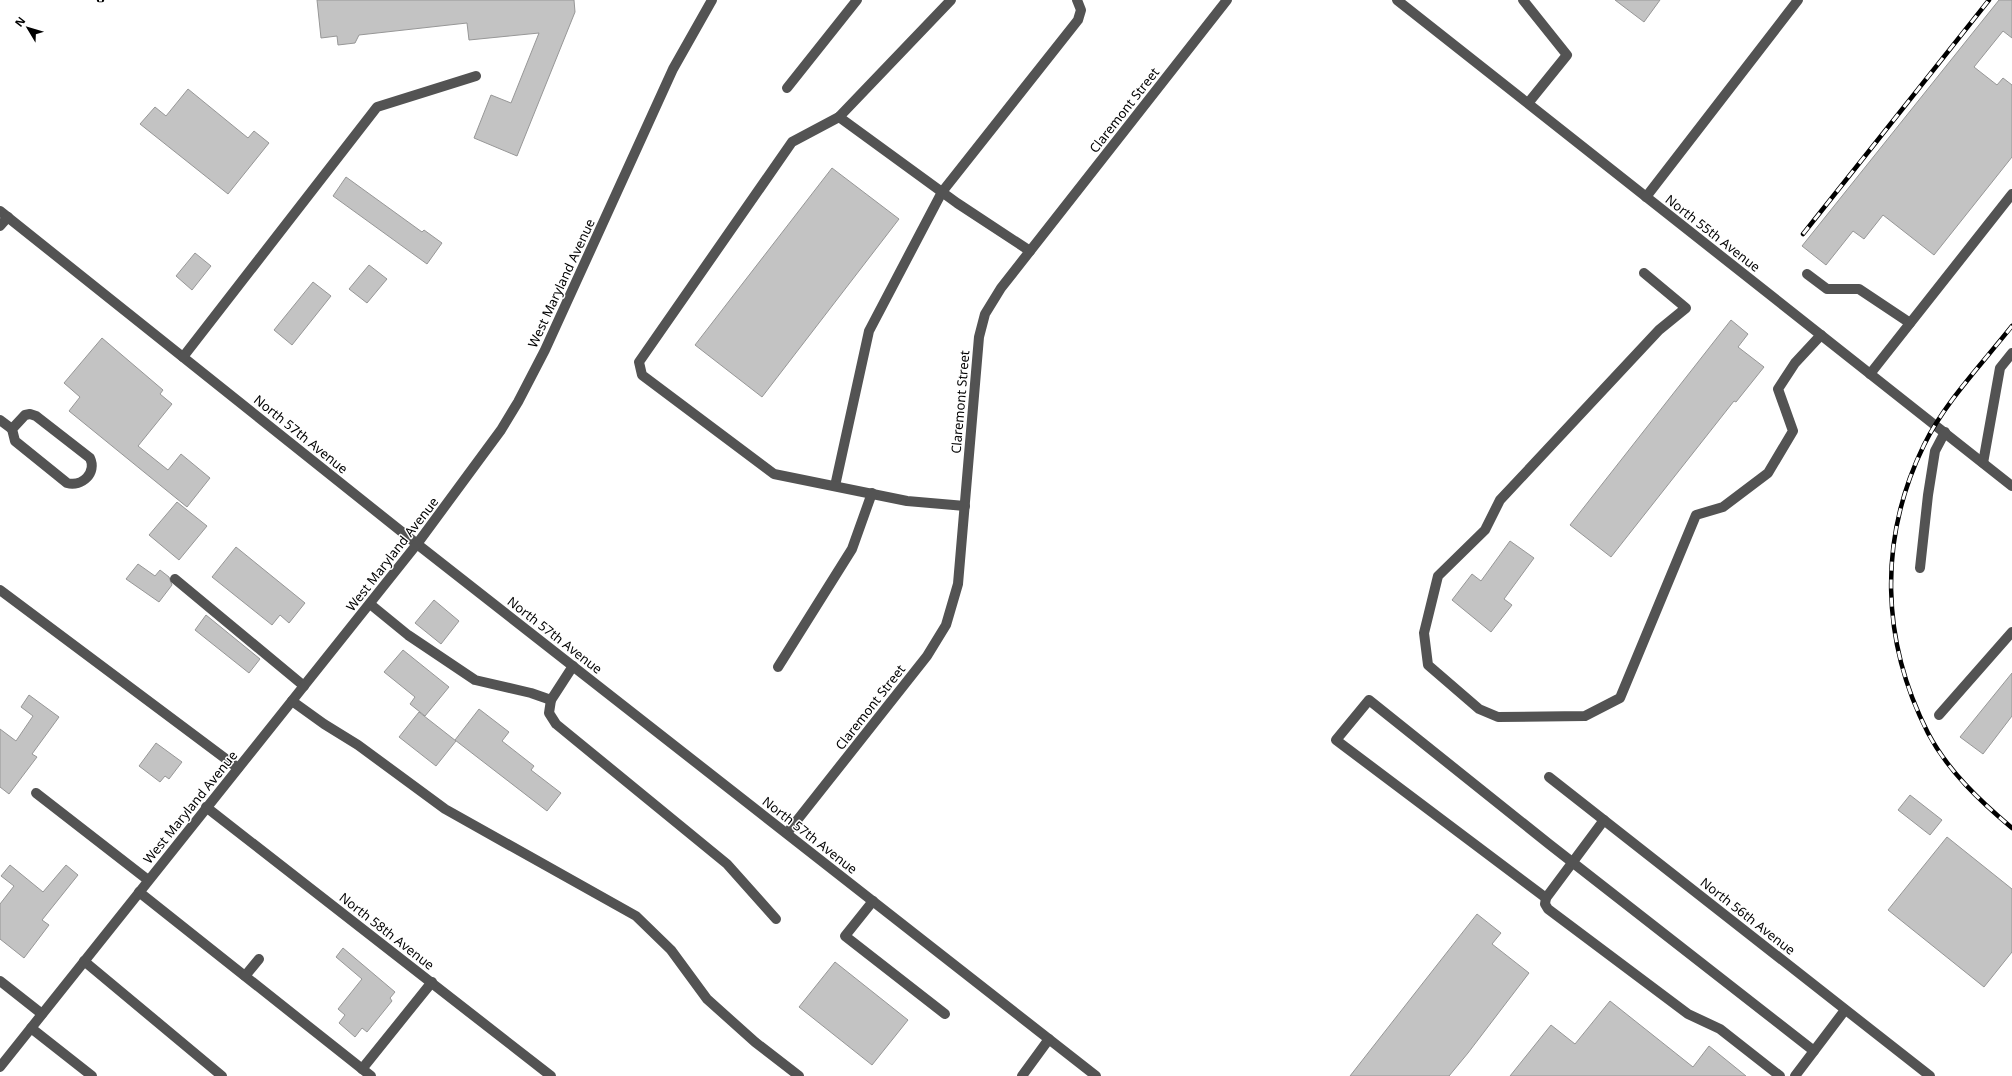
<svg xmlns="http://www.w3.org/2000/svg" width="2012" height="1076" font-family="'Noto Sans',sans-serif">
	<style>
		.building { fill: #c3c3c3; stroke: #979797 }
		.lines { fill: none; stroke-linecap: round; stroke-linejoin: round }
		.minor { stroke: #535353; stroke-width: 10 }
		.rail-casing { stroke: #000; stroke-width: 4.5 }
		.rail { stroke: #fff; stroke-width: 3; stroke-dasharray: 9; stroke-linecap: butt }
		.labels { text-anchor: middle; stroke-width: 3; stroke-linejoin: round; paint-order: stroke }
		.street-label { font-size: 13px; fill: #000; stroke: #fff }
	</style>
	<rect width="100%" height="100%" fill="#fff"/>
	<g class="building">
		<polygon points="317,0 574,0 575,12 517,156 474,138 491,95 511,103 539,33 469,40 467,23 359,35 355,43 338,45 337,36 321,38"/>
		<polygon points="1615,0 1660,0 1644,22"/>
		<polygon points="1999,0 2012,0 2012,38 2003,31 1974,67 1997,85 2003,78 2012,85 2012,157 1934,255 1883,215 1864,239 1853,231 1826,265 1802,246"/>
		<polygon points="188,89 248,138 254,131 269,143 228,194 140,124 155,107 166,116"/>
		<polygon points="832,168 899,219 762,397 695,345"/>
		<polygon points="346,177 422,232 424,230 442,243 427,264 333,196"/>
		<polygon points="195,253 211,266 192,290 176,276"/>
		<polygon points="369,265 387,279 367,303 349,289"/>
		<polygon points="313,282 331,296 292,345 274,330"/>
		<polygon points="1731,320 1748,334 1738,347 1764,367 1736,402 1734,401 1611,557 1570,525"/>
		<polygon points="102,338 163,390 160,394 172,404 138,446 168,470 181,454 210,478 187,507 69,411 80,397 64,383"/>
		<polygon points="177,502 207,526 179,560 149,535"/>
		<polygon points="1510,541 1534,558 1504,599 1512,605 1491,632 1452,600 1472,574 1481,581"/>
		<polygon points="236,547 305,603 289,623 280,615 272,625 212,577"/>
		<polygon points="138,564 155,576 160,570 169,577 172,585 159,602 126,579"/>
		<polygon points="434,600 459,621 441,644 415,623"/>
		<polygon points="206,615 260,659 249,673 195,630"/>
		<polygon points="403,650 449,687 425,716 410,704 415,697 384,672"/>
		<polygon points="2012,673 2012,716 1983,754 1960,737"/>
		<polygon points="29,695 59,717 32,754 37,757 9,794 0,787 0,729 16,741 33,716 21,707"/>
		<polygon points="479,709 509,732 502,741 534,766 531,770 561,793 547,811 455,740"/>
		<polygon points="419,712 456,741 436,766 399,737"/>
		<polygon points="156,743 182,762 169,779 165,776 160,782 139,766"/>
		<polygon points="1910,795 1942,820 1930,835 1898,810"/>
		<polygon points="1947,837 2012,889 2012,952 1984,987 1888,910"/>
		<polygon points="10,865 43,892 66,865 78,875 42,920 49,925 24,958 0,939 0,904 14,886 1,876"/>
		<polygon points="1477,914 1501,933 1492,944 1529,973 1468,1053 1449,1076 1350,1076"/>
		<polygon points="343,948 395,992 390,998 392,1001 367,1032 362,1028 355,1037 339,1023 345,1015 338,1009 362,979 336,957"/>
		<polygon points="835,962 908,1020 872,1065 799,1007"/>
		<polygon points="1610,1001 1693,1067 1709,1046 1746,1076 1510,1076 1551,1025 1575,1044"/>
	</g>
	<g class="lines">
		<g class="minor">
			<polyline points="1397,0 2012,486"/>
			<polyline points="1523,0 1567,55 1529,102"/>
			<polyline points="787,88 857,0"/>
			<polyline points="839,117 951,0"/>
			<polyline points="1646,197 1798,0"/>
			<polyline points="0,211 417,544 1096,1076"/>
			<polyline points="0,226 8,217"/>
			<polyline points="1644,273 1686,308 1659,330 1500,500 1485,530 1438,576 1424,633 1428,665 1479,709 1498,717 1585,716 1620,698 1696,515 1723,507 1768,473 1793,431 1778,389 1795,363 1821,335"/>
			<polyline points="1807,274 1827,289 1859,289 1910,323"/>
			<polyline points="183,357 377,107 476,76"/>
			<polyline points="1870,374 2012,194"/>
			<path d="M30 414 36 416 90 458C97 473 82 487 67 483L15 441 12 429 25 415Z"/>
			<polyline points="0,420 12,429"/>
			<polyline points="1983,463 2000,368 2012,353"/>
			<polyline points="835,486 869,331 942,192 1078,20 1081,10 1077,0"/>
			<polyline points="965,506 907,501 774,474 642,375 639,362 792,142 839,117 957,203 1030,251"/>
			<polyline points="1920,568 1928,495 1935,451 1945,432"/>
			<polyline points="175,579 304,686"/>
			<polyline points="0,590 238,768"/>
			<polyline points="370,604 408,635 475,680 531,693 551,700"/>
			<polyline points="573,666 551,700 549,713 556,724 727,864 776,919"/>
			<polyline points="778,667 852,549 872,493"/>
			<polyline points="292,701 324,724 358,745 445,809 636,916 671,950 707,999 755,1042 799,1076"/>
			<polyline points="1939,715 2012,632"/>
			<polyline points="1549,777 1930,1076"/>
			<polyline points="36,793 148,880"/>
			<polyline points="206,807 551,1076"/>
			<polyline points="1604,820 1546,898 1545,904 1548,909 1688,1014 1720,1029 1780,1076"/>
			<polyline points="787,833 927,656 946,625 958,584 979,337 985,314 1001,288 1227,0"/>
			<polyline points="139,892 371,1076"/>
			<polyline points="1546,898 1336,740 1369,700 1549,844 1814,1051"/>
			<polyline points="873,901 845,936 945,1014"/>
			<polyline points="84,961 222,1076"/>
			<polyline points="245,976 259,959"/>
			<polyline points="0,981 42,1014"/>
			<polyline points="31,1028 92,1076"/>
			<polyline points="0,1067 417,544 501,430 518,402 545,350 673,69 712,0"/>
			<polyline points="362,1069 432,982"/>
			<polyline points="1022,1076 1049,1039"/>
			<polyline points="1795,1076 1845,1010"/>
		</g>
		<g class="rail-casing">
			<g id="rail">
				<polyline points="99,0 102,0"/>
				<polyline points="1803,234 1989,0"/>
				<path d="M2012 326C1982 364 1945 402 1924 445 1878 539 1881 641 1928 733 1948 771 1980 801 2012 828"/>
			</g>
		</g>
		<use href="#rail" class="rail"/>
	</g>
	<g class="labels">
		<g class="street-label">
			<text transform="translate(1124 110) rotate(-52)" y="5">Claremont Street</text>
			<text transform="translate(1713 233) rotate(38)" y="5">North 55th Avenue</text>
			<text transform="translate(561 283) rotate(-65)" y="5">West Maryland Avenue</text>
			<text transform="translate(960 402) rotate(-85)" y="5">Claremont Street</text>
			<text transform="translate(301 434) rotate(39)" y="5">North 57th Avenue</text>
			<text transform="translate(392 554) rotate(-52)" y="5">West Maryland Avenue</text>
			<text transform="translate(555 635) rotate(38)" y="5">North 57th Avenue</text>
			<text transform="translate(870 707) rotate(-52)" y="5">Claremont Street</text>
			<text transform="translate(190 807) rotate(-51)" y="5">West Maryland Avenue</text>
			<text transform="translate(810 835) rotate(38)" y="5">North 57th Avenue</text>
			<text transform="translate(1748 916) rotate(38)" y="5">North 56th Avenue</text>
			<text transform="translate(387 931) rotate(38)" y="5">North 58th Avenue</text>
		</g>
	</g>
	<g transform="translate(28 28) rotate(308)" stroke="#ffffff" stroke-width="3" paint-order="stroke">
	<path d="M0-3L7 15L0 10L-7 15Z" fill="#000000"/>
	<text y="-6" font-size="11" font-weight="bold" text-anchor="middle" fill="#000000">N</text>
	</g>
</svg>
